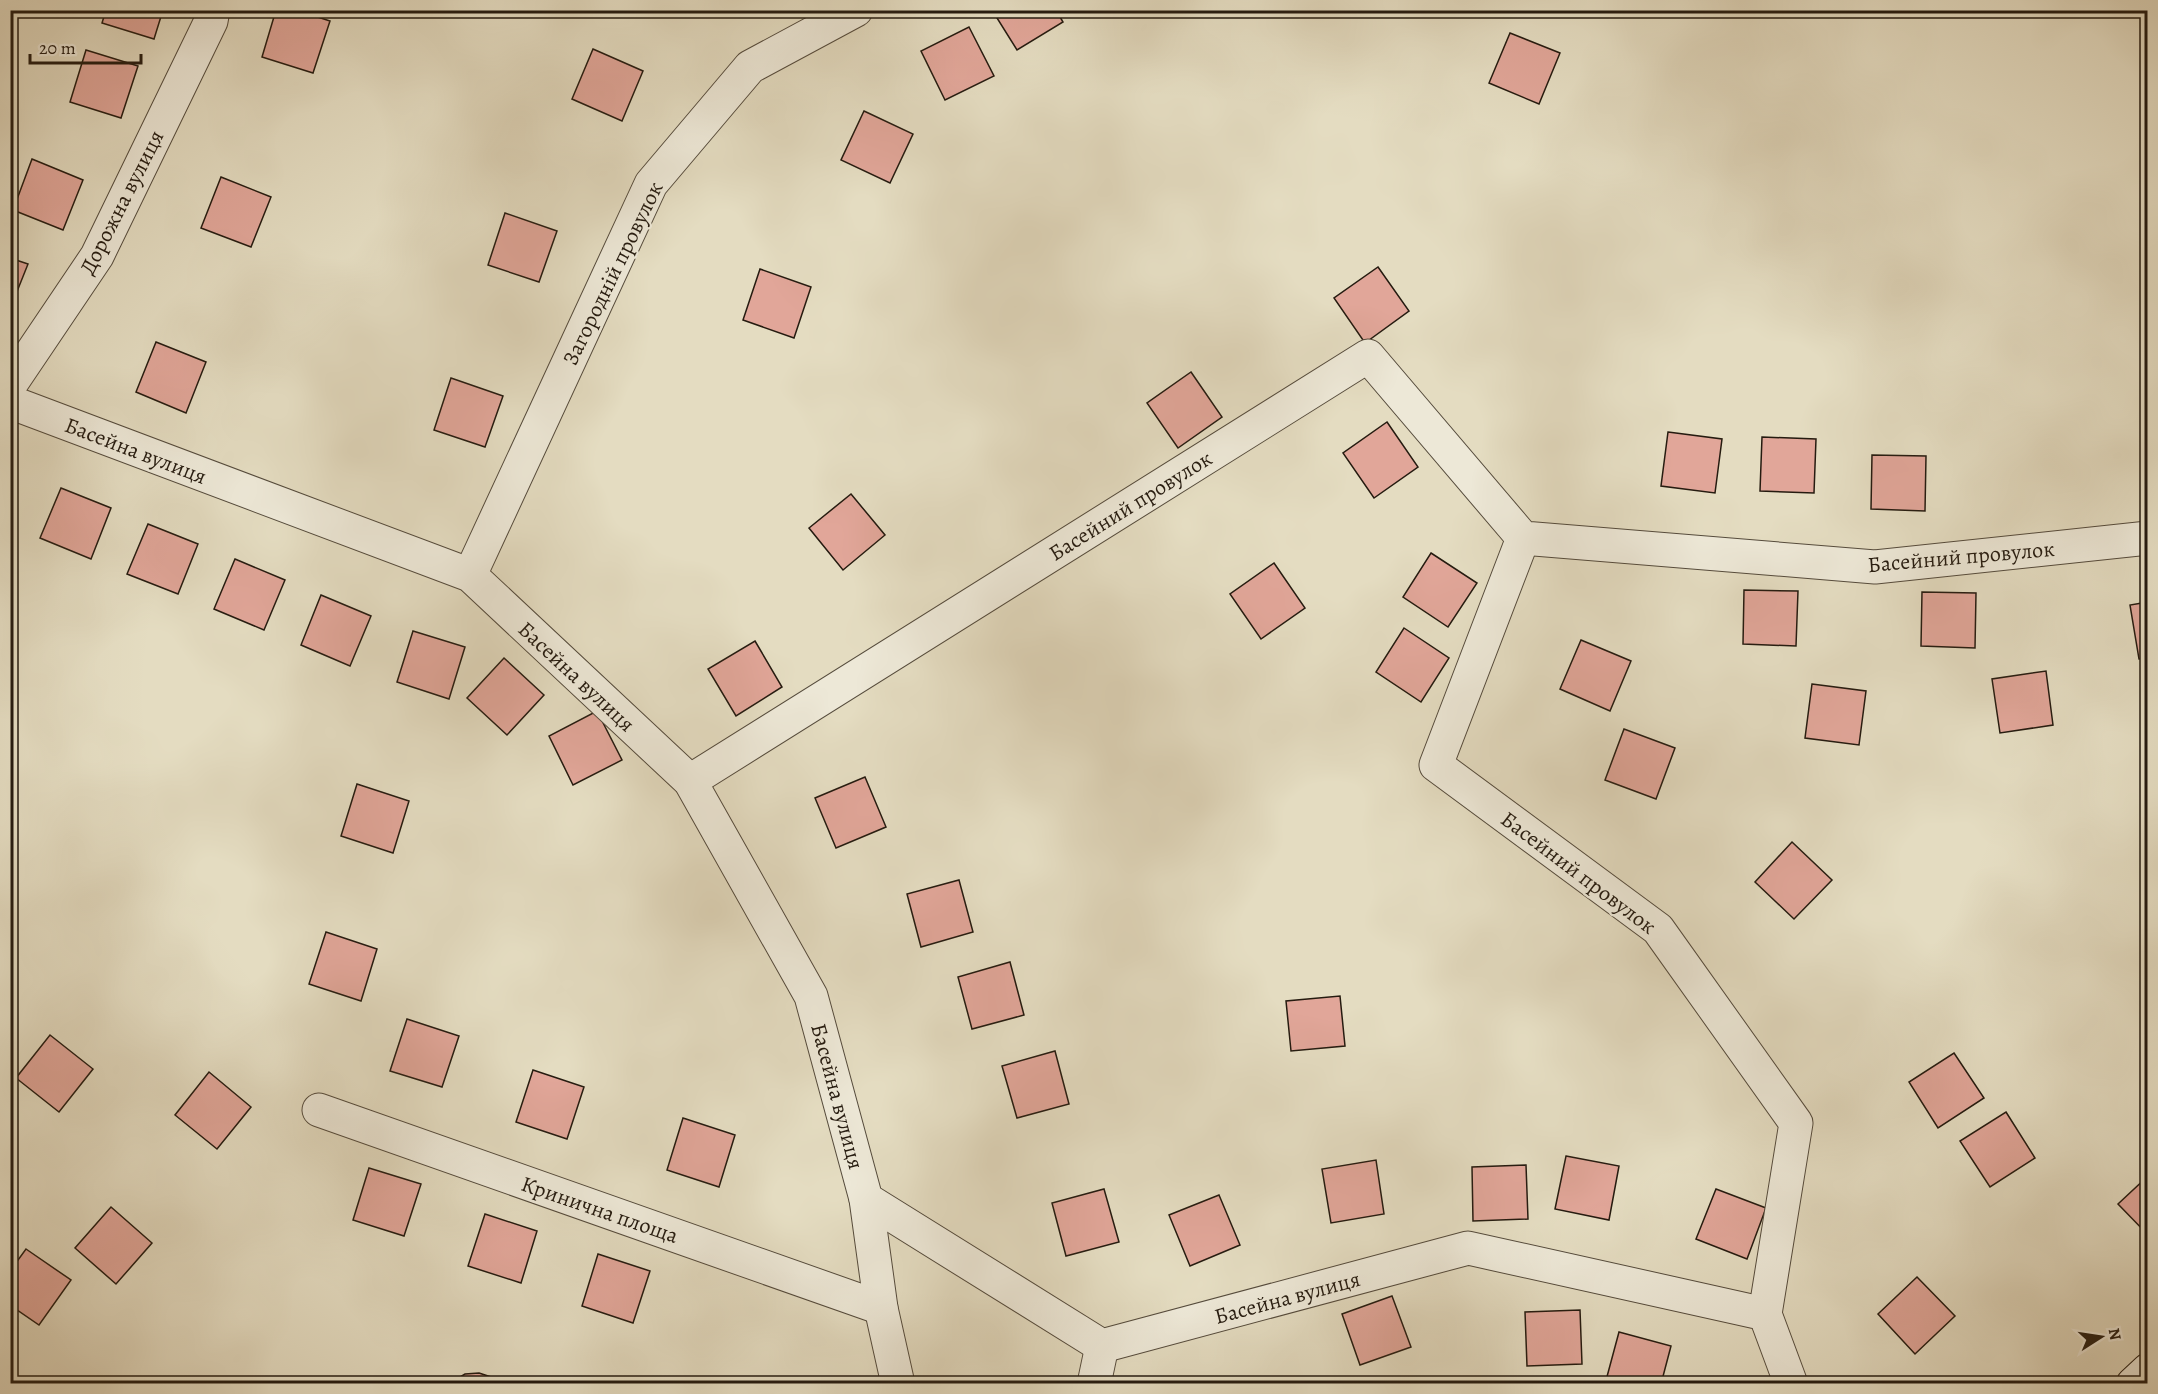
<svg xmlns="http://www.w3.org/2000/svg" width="2158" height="1394" font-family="Alegreya,serif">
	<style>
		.building { fill: #e1a699; stroke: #251b10; stroke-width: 1.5 }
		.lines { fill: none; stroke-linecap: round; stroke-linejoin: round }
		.street-casing { stroke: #554b3c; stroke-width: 35 }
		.secondary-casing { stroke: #251b10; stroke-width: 35 }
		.street { stroke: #ede8d7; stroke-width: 33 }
		.secondary { stroke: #ede8d7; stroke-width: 33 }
		.labels { text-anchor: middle; stroke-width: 4.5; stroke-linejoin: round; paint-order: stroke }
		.street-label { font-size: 22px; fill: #251b10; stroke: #ede8d7 }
	</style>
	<rect width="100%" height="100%" fill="#e4dcc1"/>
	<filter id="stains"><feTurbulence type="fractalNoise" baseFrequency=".00333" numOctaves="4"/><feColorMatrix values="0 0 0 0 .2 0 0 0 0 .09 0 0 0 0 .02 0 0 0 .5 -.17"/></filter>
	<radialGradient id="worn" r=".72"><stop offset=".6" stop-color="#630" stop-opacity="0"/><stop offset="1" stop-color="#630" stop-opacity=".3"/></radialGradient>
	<g class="building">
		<polygon points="106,10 163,10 154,39 102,23"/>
		<polygon points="276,10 296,10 330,21 313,73 262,57"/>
		<polygon points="992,10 1056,10 1063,22 1017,50"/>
		<polygon points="969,27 994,76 945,100 921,51"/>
		<polygon points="1510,33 1560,53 1539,104 1489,83"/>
		<polygon points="593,49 643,71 622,121 572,99"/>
		<polygon points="86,50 138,66 121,118 70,102"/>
		<polygon points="864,111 913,134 890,183 841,160"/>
		<polygon points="32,159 83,180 63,230 13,210"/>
		<polygon points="221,177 271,197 251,247 201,228"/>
		<polygon points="505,213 557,231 539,282 488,265"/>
		<polygon points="10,258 28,264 10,309"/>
		<polygon points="1378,267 1409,311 1365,343 1334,298"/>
		<polygon points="760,269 811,287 794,338 743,320"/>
		<polygon points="156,342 206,362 186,413 136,392"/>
		<polygon points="1191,372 1222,417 1178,448 1147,403"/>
		<polygon points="451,378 503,396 485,447 434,430"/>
		<polygon points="1387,422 1418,467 1374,498 1343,453"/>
		<polygon points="1668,432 1722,439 1715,493 1661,486"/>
		<polygon points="1762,437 1816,439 1814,493 1760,491"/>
		<polygon points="1872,455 1926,456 1925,511 1871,509"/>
		<polygon points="61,488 111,508 91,559 40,538"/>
		<polygon points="851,494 885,535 843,570 809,528"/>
		<polygon points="148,524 198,544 178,594 127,574"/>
		<polygon points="1431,553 1477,583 1448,627 1403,597"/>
		<polygon points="235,559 285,580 264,630 214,609"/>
		<polygon points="1274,563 1305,608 1261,639 1230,594"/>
		<polygon points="1744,590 1798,591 1796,646 1743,644"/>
		<polygon points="1922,592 1976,593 1975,648 1921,646"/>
		<polygon points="321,595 371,616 350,666 301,645"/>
		<polygon points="2148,602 2148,658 2139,659 2130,605"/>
		<polygon points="1404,628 1449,658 1421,702 1376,672"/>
		<polygon points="413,631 465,647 449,699 397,682"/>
		<polygon points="1581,640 1631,661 1610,711 1560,689"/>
		<polygon points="755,641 782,687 736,716 708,669"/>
		<polygon points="504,658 544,695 507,735 467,698"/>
		<polygon points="2046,671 2053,725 2000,733 1992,679"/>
		<polygon points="1812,684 1866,691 1859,745 1805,738"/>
		<polygon points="597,711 622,760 573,785 549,736"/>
		<polygon points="1624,729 1675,748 1656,799 1605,780"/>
		<polygon points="865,777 886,827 836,848 815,798"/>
		<polygon points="357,784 409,801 393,853 341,836"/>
		<polygon points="1792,842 1832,880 1794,919 1755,882"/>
		<polygon points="959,880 973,932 921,947 907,894"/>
		<polygon points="326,932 377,949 361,1001 309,984"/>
		<polygon points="1010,962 1024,1015 972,1029 958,977"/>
		<polygon points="1340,996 1345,1046 1291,1051 1286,1001"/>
		<polygon points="407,1019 459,1036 442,1087 390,1071"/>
		<polygon points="50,1035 93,1069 59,1112 16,1078"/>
		<polygon points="1055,1051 1069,1104 1017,1118 1002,1066"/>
		<polygon points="1954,1053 1984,1098 1938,1128 1909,1082"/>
		<polygon points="533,1070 584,1087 567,1139 516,1122"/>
		<polygon points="209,1072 251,1107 217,1149 175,1115"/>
		<polygon points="2006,1112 2035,1158 1990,1187 1960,1141"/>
		<polygon points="683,1118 735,1135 719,1187 667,1170"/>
		<polygon points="1566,1156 1619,1166 1609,1220 1555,1209"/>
		<polygon points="1376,1160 1384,1214 1331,1223 1322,1169"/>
		<polygon points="1526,1165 1528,1219 1473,1221 1472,1167"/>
		<polygon points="369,1168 421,1184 404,1236 353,1220"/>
		<polygon points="2148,1176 2148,1235 2118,1204"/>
		<polygon points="1104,1189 1119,1242 1066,1256 1052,1203"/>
		<polygon points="1716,1189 1766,1208 1747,1259 1696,1239"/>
		<polygon points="1219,1195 1240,1245 1190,1266 1169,1215"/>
		<polygon points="111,1207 152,1243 116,1284 75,1248"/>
		<polygon points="485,1214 537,1231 521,1283 468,1266"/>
		<polygon points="26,1249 71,1280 39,1325 10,1305 10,1271"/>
		<polygon points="598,1254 650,1271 633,1323 582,1306"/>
		<polygon points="1917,1277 1955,1316 1915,1354 1878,1314"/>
		<polygon points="1392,1296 1411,1347 1360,1365 1342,1314"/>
		<polygon points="1580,1310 1582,1364 1527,1366 1525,1312"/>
		<polygon points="1619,1332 1671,1346 1661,1384 1605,1384"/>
		<polygon points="479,1373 491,1377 501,1384 448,1384 465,1374"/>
	</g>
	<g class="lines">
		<g class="street-casing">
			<g id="street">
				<polyline points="10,385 97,256 211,21 213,10"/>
				<polyline points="10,402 470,575 690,781 811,996 866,1199 1102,1346 1468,1248 1765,1314 1791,1384"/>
				<polyline points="1523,538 1436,765 1658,929 1796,1123 1765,1314"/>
				<polyline points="470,575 651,184 750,67 856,10"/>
				<polyline points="690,781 1368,356 1523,538 1875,567 2148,538"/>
				<polyline points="319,1110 881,1308"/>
				<polyline points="866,1199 881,1308 898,1384"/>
				<polyline points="1094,1384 1102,1346"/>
			</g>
		</g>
		<g class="secondary-casing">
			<polyline id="secondary" points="2133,1384 2148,1370"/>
		</g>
		<use href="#street" class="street"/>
		<use href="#secondary" class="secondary"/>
	</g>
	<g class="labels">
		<g class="street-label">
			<text transform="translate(121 202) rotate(-63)" y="8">Дорожна вулиця</text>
			<text transform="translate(612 273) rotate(-64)" y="8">Загородній провулок</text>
			<text transform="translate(136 450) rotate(21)" y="8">Басейна вулиця</text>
			<text transform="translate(1130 505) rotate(-32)" y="8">Басейний провулок</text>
			<text transform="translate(1961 556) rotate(-5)" y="8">Басейний провулок</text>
			<text transform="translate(577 676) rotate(43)" y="8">Басейна вулиця</text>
			<text transform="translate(1579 872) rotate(37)" y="8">Басейний провулок</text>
			<text transform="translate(838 1096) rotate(75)" y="8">Басейна вулиця</text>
			<text transform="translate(600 1209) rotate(19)" y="8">Кринична площа</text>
			<text transform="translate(1287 1297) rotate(-15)" y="8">Басейна вулиця</text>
		</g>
	</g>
	<rect width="2158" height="1394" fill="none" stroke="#e4dcc1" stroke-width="36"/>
	<rect x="12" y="12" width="2134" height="1370" fill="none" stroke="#251b10" stroke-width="3"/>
	<rect x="18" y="18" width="2122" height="1358" fill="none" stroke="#251b10" stroke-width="1.5"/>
	<g transform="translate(2101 1337) rotate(78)" stroke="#ede8d7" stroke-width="4.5" paint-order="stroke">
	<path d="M0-4.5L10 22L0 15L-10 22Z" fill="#251b10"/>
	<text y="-9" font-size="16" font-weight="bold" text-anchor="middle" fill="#251b10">N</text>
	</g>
	<path d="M30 54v9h111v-9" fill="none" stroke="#251b10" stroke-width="3"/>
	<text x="39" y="54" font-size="18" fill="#251b10" stroke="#ede8d7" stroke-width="4.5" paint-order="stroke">20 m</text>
	<rect width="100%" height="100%" filter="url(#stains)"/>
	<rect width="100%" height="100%" fill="url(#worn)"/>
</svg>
